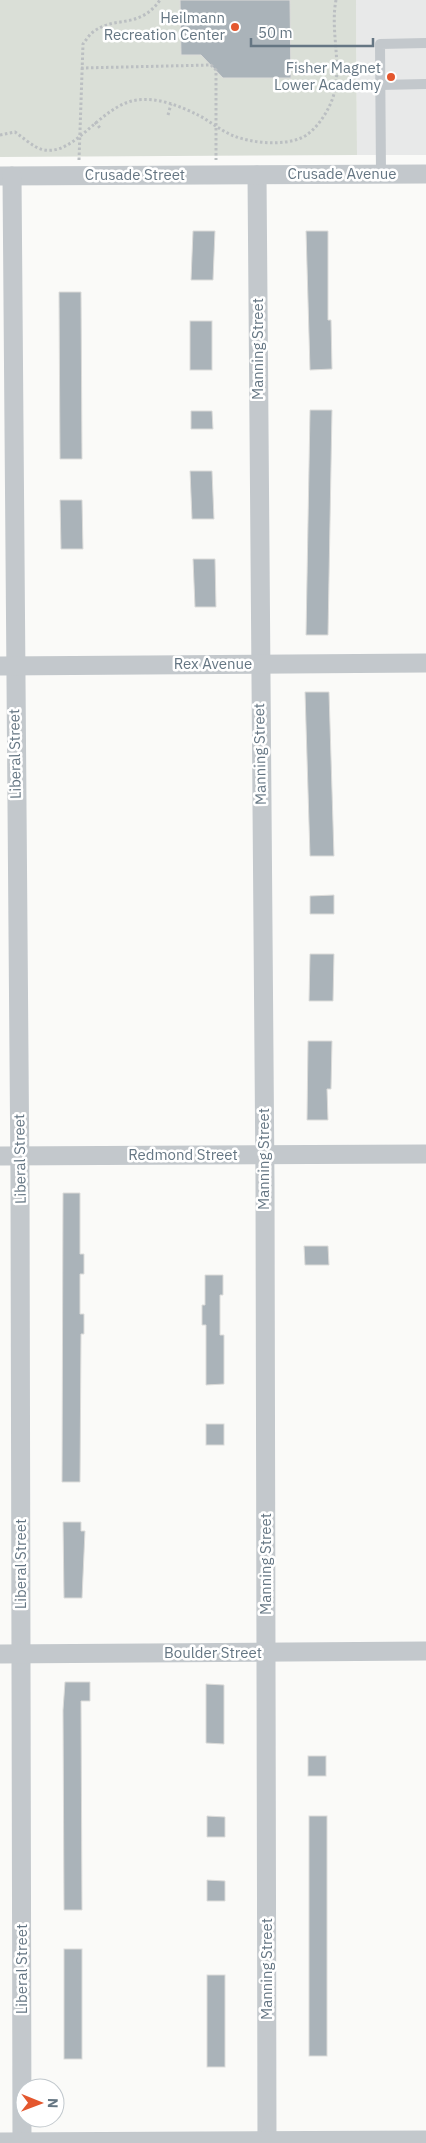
<svg xmlns="http://www.w3.org/2000/svg" width="426" height="2143" font-family="'IBM Plex Sans',sans-serif">
	<style>
		.built { fill: #e8e9e9 }
		.green { fill: #dadfd7 }
		.building { fill: #aab3b9; stroke: #dcdcda }
		.lines { fill: none; stroke-linecap: round; stroke-linejoin: round }
		.path { stroke: #bbbfc2; stroke-width: 3; stroke-dasharray: 2.5 2.5; stroke-linecap: butt }
		.service { stroke: #c3c8cc; stroke-width: 10 }
		.minor { stroke: #c3c8cc; stroke-width: 19 }
		.poi-dot { fill: #e4572e; stroke: #fff; stroke-width: 2 }
		.labels { text-anchor: middle; stroke-width: 5; stroke-linejoin: round; paint-order: stroke }
		.poi-label { font-size: 15px; fill: #657683; stroke: #fff; text-anchor: end }
		.street-label { font-size: 15px; fill: #657683; stroke: #fff }
	</style>
	<rect width="100%" height="100%" fill="#fafaf8"/>
	<polygon class="built" points="356,0 426,0 426,155 357,155"/>
	<polygon class="green" points="0,0 356,0 357,155 0,157"/>
	<g class="building">
		<polygon points="180,0 290,0 291,78 223,78 201,55 181,55"/>
		<polygon points="193,231 215,231 213,280 191,280"/>
		<polygon points="306,231 328,231 328,320 331,320 332,369 310,370"/>
		<polygon points="59,292 81,292 82,459 60,459"/>
		<rect x="190" y="321" width="22" height="49"/>
		<polygon points="310,410 332,410 328,635 306,635"/>
		<polygon points="191,411 212,411 213,429 191,429"/>
		<polygon points="190,471 212,471 214,519 192,519"/>
		<polygon points="60,500 82,500 83,549 61,549"/>
		<polygon points="193,559 215,559 216,607 195,607"/>
		<polygon points="305,692 329,692 334,856 310,856"/>
		<polygon points="334,895 334,914 310,914 310,896"/>
		<polygon points="310,954 334,954 333,1001 309,1001"/>
		<polygon points="308,1041 332,1041 331,1089 327,1089 328,1120 307,1120"/>
		<polygon points="63,1193 80,1193 80,1254 84,1254 84,1274 80,1274 80,1314 84,1314 84,1334 81,1334 80,1482 62,1482"/>
		<polygon points="304,1246 328,1246 329,1265 305,1265"/>
		<polygon points="205,1275 223,1275 223,1295 220,1295 220,1335 224,1335 224,1384 206,1385 206,1325 202,1325 202,1305 205,1305"/>
		<rect x="206" y="1424" width="18" height="21"/>
		<polygon points="63,1522 81,1522 81,1531 85,1531 82,1598 64,1598"/>
		<polygon points="65,1682 90,1682 90,1701 81,1701 82,1910 64,1910 63,1710"/>
		<polygon points="206,1684 224,1685 224,1744 206,1743"/>
		<rect x="308" y="1756" width="18" height="20"/>
		<polygon points="207,1816 225,1817 225,1837 207,1837"/>
		<rect x="309" y="1816" width="18" height="240"/>
		<polygon points="207,1880 225,1881 225,1901 207,1901"/>
		<rect x="64" y="1949" width="18" height="110"/>
		<rect x="207" y="1975" width="18" height="92"/>
	</g>
	<g class="lines">
		<g class="path">
			<polyline points="81,68 211,65 216,70 216,160"/>
			<polyline points="168,115 171,104"/>
			<polyline points="95,122 100,128"/>
			<path d="M0 135 15 132C22 137 29 143 36 147 71 165 98 105 137 100 157 97 180 106 198 115 210 121 221 131 234 136 252 143 282 146 301 138 316 132 330 109 334 94 342 62 330 31 336 0"/>
			<path d="M79 160 83 44C86 40 89 35 93 32 115 15 139 30 160 0"/>
		</g>
		<g class="service">
			<polyline points="380,85 426,84"/>
			<polyline points="381,174 380,44 426,43"/>
		</g>
		<g class="minor">
			<polyline points="257,175 265,1183 267,2143"/>
			<polyline points="1,176 426,174"/>
			<polyline points="12,176 20,1183 22,2143"/>
			<polyline points="0,666 426,663"/>
			<polyline points="0,1156 426,1154"/>
			<polyline points="0,1654 426,1651"/>
			<polyline points="0,2142 426,2140"/>
		</g>
	</g>
	<g class="poi-dot">
		<circle cx="235" cy="27" r="5"/>
		<circle cx="391" cy="77" r="5"/>
	</g>
	<g class="labels">
		<g class="poi-label">
			<text x="225" y="23">Heilmann<tspan x="225" dy="17">Recreation Center</tspan></text>
			<text x="381" y="73">Fisher Magnet<tspan x="381" dy="17">Lower Academy</tspan></text>
		</g>
		<g class="street-label">
			<text x="342" y="179">Crusade Avenue</text>
			<text x="135" y="180">Crusade Street</text>
			<text transform="translate(258 349) rotate(-90)" y="5">Manning Street</text>
			<text x="213" y="669">Rex Avenue</text>
			<text transform="translate(15 754) rotate(-91)" y="5">Liberal Street</text>
			<text transform="translate(260 754) rotate(-91)" y="5">Manning Street</text>
			<text x="183" y="1160">Redmond Street</text>
			<text transform="translate(20 1159) rotate(-91)" y="5">Liberal Street</text>
			<text transform="translate(264 1159) rotate(-90)" y="5">Manning Street</text>
			<text transform="translate(21 1564) rotate(-90)" y="5">Liberal Street</text>
			<text transform="translate(266 1564) rotate(-90)" y="5">Manning Street</text>
			<text x="213" y="1658">Boulder Street</text>
			<text transform="translate(22 1969) rotate(-90)" y="5">Liberal Street</text>
			<text transform="translate(267 1969) rotate(-90)" y="5">Manning Street</text>
		</g>
	</g>
	<g transform="translate(40 2103) rotate(91)"><circle r="24" fill="#ffffff" stroke="#c1c8cd"/>
	<path d="M0-4L9 19L0 12L-9 19Z" fill="#e4572e"/>
	<text y="-8" font-size="14" font-weight="bold" text-anchor="middle" fill="#657683">N</text>
	</g>
	<path d="M251 38v8h122v-8" fill="none" stroke="#657683" stroke-width="2.5"/>
	<text x="258" y="38" font-size="15" fill="#657683" stroke="#ffffff" stroke-width="4" paint-order="stroke">50 m</text>
</svg>
